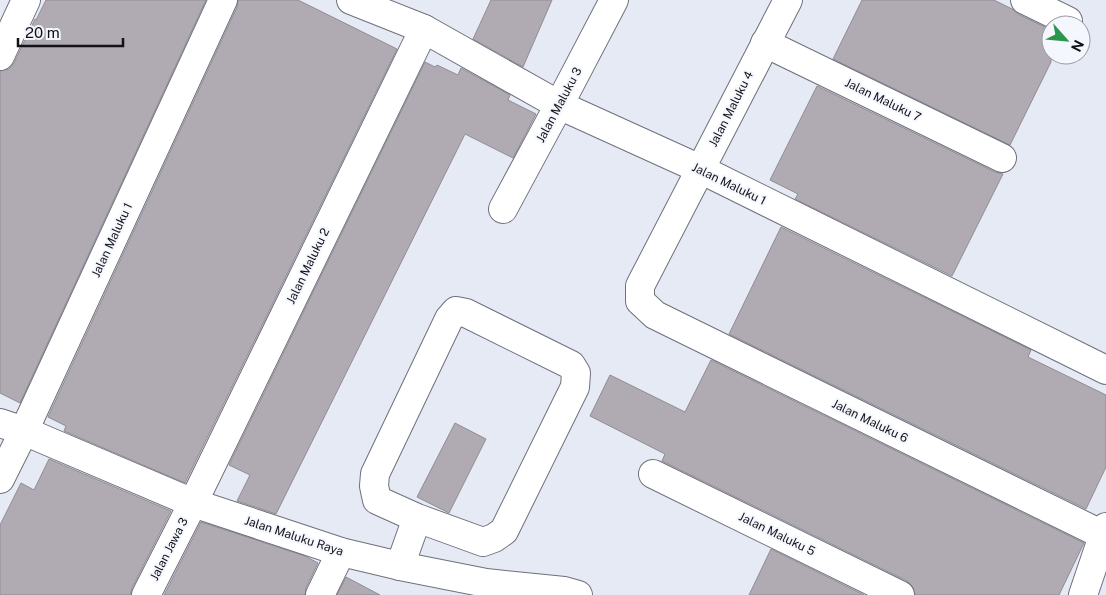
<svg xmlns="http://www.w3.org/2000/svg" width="1106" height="595" font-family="'Public Sans',sans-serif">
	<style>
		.building { fill: #b0aab3; stroke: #918b94 }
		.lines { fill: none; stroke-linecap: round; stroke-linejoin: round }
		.street-casing { stroke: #6e717b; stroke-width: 30 }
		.street { stroke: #fff; stroke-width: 28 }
		.labels { text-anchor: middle; stroke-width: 4; stroke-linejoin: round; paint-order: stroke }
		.street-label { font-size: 12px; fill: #121317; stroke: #f5f7fe }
	</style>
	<rect width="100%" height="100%" fill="#e6eaf5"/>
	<g class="building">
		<polygon points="46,0 206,0 20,403 0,393 0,71 9,69 14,63 35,19 36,20"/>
		<polygon points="238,0 298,0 397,49 185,483 64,431 66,426 48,417 237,7"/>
		<polygon points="491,0 552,0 523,67 473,39"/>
		<polygon points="862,0 994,0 1012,9 1018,14 1051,30 1051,62 1010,145 833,59"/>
		<polygon points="425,62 435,67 437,65 458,75 461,68 510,95 508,100 536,114 513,158 465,134 276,514 237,501 250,475 229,465"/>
		<polygon points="817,86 995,172 1003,174 952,276 795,199 798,194 770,180"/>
		<polygon points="781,227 1031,350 1028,357 1106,395 1106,467 1086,509 729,334"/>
		<polygon points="711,360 1084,543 1059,595 915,595 913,587 907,581 662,461 665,454 590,416 610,375 685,412"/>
		<polygon points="455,423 486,439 449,513 417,497"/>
		<polygon points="49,459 171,511 132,588 130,595 0,595 0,525 21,483 34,490"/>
		<polygon points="201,522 305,556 318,563 306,588 305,595 164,595"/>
		<polygon points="771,549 864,595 749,595"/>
		<polygon points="346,577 380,595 337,595"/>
	</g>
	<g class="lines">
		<g class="street-casing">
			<g id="street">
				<polyline points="351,0 424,29 559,105 700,169 1106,370"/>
				<polyline points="788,0 640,286 640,301 655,315 1103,535"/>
				<polyline points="1025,0 1068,21"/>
				<polyline points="765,43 1002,158"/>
				<polyline points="0,56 26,0"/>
				<polyline points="503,209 559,105 614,0"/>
				<polyline points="0,423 24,431 193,503 341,552 400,566 486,583 564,591 578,595"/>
				<polyline points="653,474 900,595"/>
				<polyline points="0,479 24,431 223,0"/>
				<polyline points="400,566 417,518 377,500 374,486 375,474 449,319 456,311 466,313 571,365 576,373 575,387 504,531 494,538 483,542 417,518"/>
				<polyline points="146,595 193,503 424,29"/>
				<polyline points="320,595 341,552"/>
				<polyline points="1083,595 1106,527"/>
			</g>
		</g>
		<use href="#street" class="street"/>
	</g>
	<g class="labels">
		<g class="street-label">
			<text transform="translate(883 100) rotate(26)" y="4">Jalan Maluku 7</text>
			<text transform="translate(559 105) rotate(-62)" y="4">Jalan Maluku 3</text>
			<text transform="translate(731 109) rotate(-63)" y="4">Jalan Maluku 4</text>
			<text transform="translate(729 184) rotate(26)" y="4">Jalan Maluku 1</text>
			<text transform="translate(112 240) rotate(-65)" y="4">Jalan Maluku 1</text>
			<text transform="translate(308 266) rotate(-64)" y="4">Jalan Maluku 2</text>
			<text transform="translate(870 421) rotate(26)" y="4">Jalan Maluku 6</text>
			<text transform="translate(777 534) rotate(26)" y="4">Jalan Maluku 5</text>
			<text transform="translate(294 536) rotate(18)" y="4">Jalan Maluku Raya</text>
			<text transform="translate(169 549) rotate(-63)" y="4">Jalan Jawa 3</text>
		</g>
	</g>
	<g transform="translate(1066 40) rotate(117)"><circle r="24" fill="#f5f7fe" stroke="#9a9ca2"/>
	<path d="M0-4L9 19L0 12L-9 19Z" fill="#2a954c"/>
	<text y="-8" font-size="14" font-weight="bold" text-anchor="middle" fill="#121317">N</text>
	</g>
	<path d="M18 38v8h105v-8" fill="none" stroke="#121317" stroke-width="2.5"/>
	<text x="25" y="38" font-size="15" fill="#121317" stroke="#f5f7fe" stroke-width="4" paint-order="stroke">20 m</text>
</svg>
